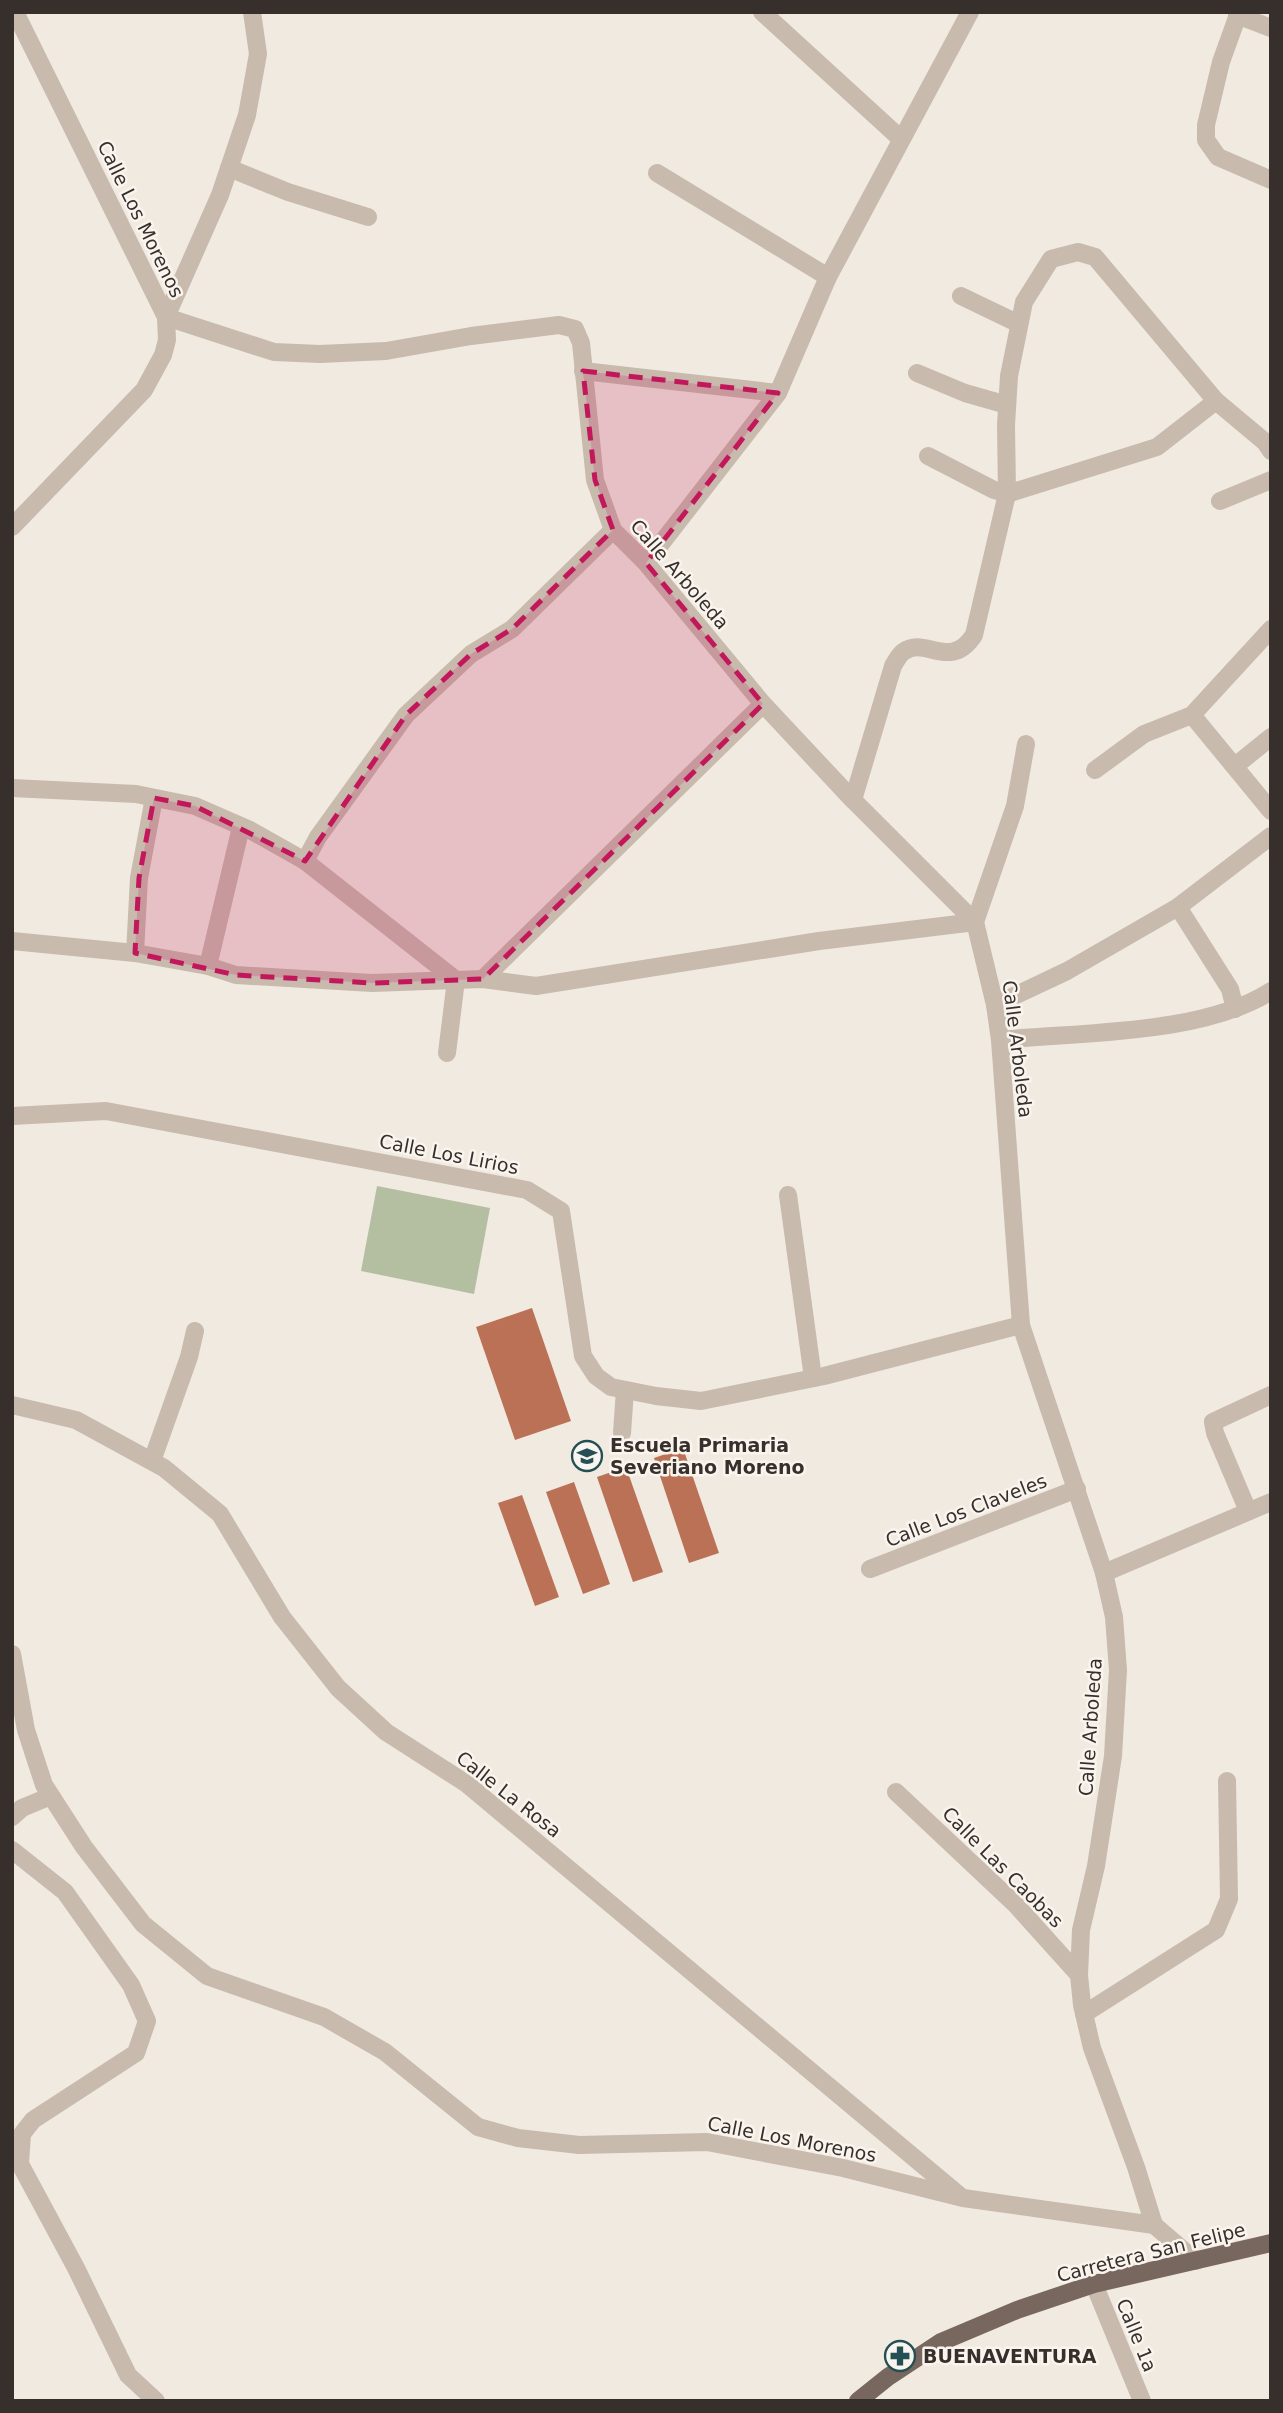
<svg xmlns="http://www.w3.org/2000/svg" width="1283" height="2413" font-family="'DejaVu Sans',sans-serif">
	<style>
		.green { fill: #b4bfa2 }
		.building { fill: #ba7155 }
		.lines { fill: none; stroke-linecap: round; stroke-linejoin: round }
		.minor { stroke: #c8baad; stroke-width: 18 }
		.major { stroke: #78675e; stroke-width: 18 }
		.marked { fill: #c2185b; fill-opacity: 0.2; stroke: #c2185b; stroke-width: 5; stroke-dasharray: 14 9; stroke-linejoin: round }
		.labels { text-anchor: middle; stroke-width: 5; stroke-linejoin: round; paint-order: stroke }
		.street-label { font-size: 19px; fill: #372f2b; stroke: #f9f4ed }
		.poi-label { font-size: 19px; font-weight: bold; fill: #372f2b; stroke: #f9f4ed; text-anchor: start }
	</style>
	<rect width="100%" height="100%" fill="#f1eae0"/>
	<polygon class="green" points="377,1186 490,1208 474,1294 361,1271"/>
	<g class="building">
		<polygon points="532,1308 571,1421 515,1440 476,1327"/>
		<polygon points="683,1448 719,1553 689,1563 654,1458"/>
		<polygon points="626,1467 663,1572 633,1582 597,1477"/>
		<polygon points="574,1482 610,1584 583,1594 546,1492"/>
		<polygon points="522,1495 559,1597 535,1606 498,1503"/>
	</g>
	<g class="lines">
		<g class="minor">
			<polyline points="252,12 258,54 247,115 220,195 166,317 274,352 320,354 386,351 471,336 559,325 575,329 581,343 595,480 613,530 646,563 763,704 853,800 975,922 995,1005 1000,1040 1021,1325 1104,1573 1114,1617 1118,1670 1113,1756 1096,1866 1081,1930 1079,1975 1082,2005 1092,2048 1136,2167 1154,2225"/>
			<polyline points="762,12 901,139"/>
			<polyline points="1239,12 1221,62 1206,125 1206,140 1218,157 1271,180"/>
			<polyline points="1237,15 1271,28"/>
			<polyline points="229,168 288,192 368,217"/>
			<polyline points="657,173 828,277"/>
			<polyline points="961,296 1019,324"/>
			<polyline points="583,371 778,393"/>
			<polyline points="917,373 965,393 1007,405"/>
			<polyline points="928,456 994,490 1007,494 1157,447 1216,401 1265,442 1271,451"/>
			<polyline points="1220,501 1271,480"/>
			<polyline points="12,527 144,390 163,355 167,340 166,317 15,12"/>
			<polyline points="646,563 778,393 828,277 970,12"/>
			<polyline points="1192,715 1271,811"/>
			<polyline points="1235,766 1271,737"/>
			<polyline points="1095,770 1144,734 1192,715 1271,629"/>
			<polyline points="12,788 136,794 195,806 250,830 305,861 456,980 447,1053"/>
			<path d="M853 800 893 666C896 661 899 655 903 652 925 635 950 672 974 635L1007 494 1006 425 1009 376 1024 302 1051 259 1078 252 1095 257 1216 401"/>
			<polyline points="305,861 318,837 406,715 471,654 512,629 613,530"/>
			<polyline points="1178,907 1230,989 1235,1009"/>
			<polyline points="975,922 1015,806 1026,744"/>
			<polyline points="12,941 135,953 208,966 236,975 372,983 483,979 536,986 819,941 975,922"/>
			<polyline points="135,953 139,878 154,798"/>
			<polyline points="208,966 241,827"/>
			<polyline points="483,979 763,704"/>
			<polyline points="995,1005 1067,971 1178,907 1271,836"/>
			<path d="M1000 1040C1081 1032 1202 1035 1271 991"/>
			<polyline points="12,1116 106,1111 527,1190 561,1211 583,1356 596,1376 611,1387 656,1396 701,1401 824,1376 1021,1325"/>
			<polyline points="788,1195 813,1378"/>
			<polyline points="12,1405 76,1420 164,1468 220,1514 282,1617 338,1688 386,1732 467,1784 960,2196"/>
			<polyline points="622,1433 625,1390"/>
			<polyline points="152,1461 189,1357 195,1331"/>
			<polyline points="1248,1511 1215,1433 1213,1422 1271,1395"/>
			<polyline points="870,1569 1077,1489"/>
			<polyline points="1104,1573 1271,1502"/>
			<polyline points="12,1654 26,1730 44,1785 84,1847 143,1924 207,1976 324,2017 385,2052 478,2127 518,2138 579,2145 707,2142 843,2168 963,2198 1154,2225 1196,2261"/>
			<polyline points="896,1792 1016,1905 1079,1975"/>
			<polyline points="12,1817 22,1808 51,1796"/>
			<polyline points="12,1850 65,1892 131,1985 147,2021 136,2053 33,2120 22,2134 20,2164 76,2268 128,2375 156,2401"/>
			<polyline points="1084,2014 1216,1930 1229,1899 1227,1781"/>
			<polyline points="1094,2284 1142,2401"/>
		</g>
		<polyline class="major" points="858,2401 888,2377 941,2342 1017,2310 1094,2284 1271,2243"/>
	</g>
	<path class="marked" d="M583 371 778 393 646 563 763 704 483 979 372 983 236 975 135 953 139 878 154 798 195 806 305 861 406 715 471 654 512 629 613 530 595 480Z"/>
	<defs>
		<g id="school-ring" transform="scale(1.575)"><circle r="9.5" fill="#f9f4ed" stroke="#245055" stroke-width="1.5"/><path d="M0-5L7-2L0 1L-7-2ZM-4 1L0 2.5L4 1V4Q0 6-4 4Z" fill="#245055"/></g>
		<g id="pharmacy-ring" transform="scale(1.575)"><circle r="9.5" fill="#f9f4ed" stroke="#245055" stroke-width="1.5"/><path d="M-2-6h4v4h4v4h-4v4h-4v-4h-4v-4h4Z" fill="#245055"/></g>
	</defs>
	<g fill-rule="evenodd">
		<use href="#school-ring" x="587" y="1456"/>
		<use href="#pharmacy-ring" x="900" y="2356"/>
	</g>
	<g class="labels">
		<g class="street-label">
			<text transform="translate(141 219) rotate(64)" y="7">Calle Los Morenos</text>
			<text transform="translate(680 574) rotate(49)" y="7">Calle Arboleda</text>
			<text transform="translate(1018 1049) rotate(83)" y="7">Calle Arboleda</text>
			<text transform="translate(449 1154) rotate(11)" y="7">Calle Los Lirios</text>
			<text transform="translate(966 1510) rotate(-21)" y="7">Calle Los Claveles</text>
			<text transform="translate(1090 1727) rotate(-86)" y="7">Calle Arboleda</text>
			<text transform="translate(509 1794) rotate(38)" y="7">Calle La Rosa</text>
			<text transform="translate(1003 1867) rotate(45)" y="7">Calle Las Caobas</text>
			<text transform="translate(792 2139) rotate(11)" y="7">Calle Los Morenos</text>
			<text transform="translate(1151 2252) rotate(-14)" y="7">Carretera San Felipe</text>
			<text transform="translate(1137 2335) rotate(68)" y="7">Calle 1a</text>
		</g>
		<g class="poi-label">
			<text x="610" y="1452">Escuela Primaria<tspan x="610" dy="22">Severiano Moreno</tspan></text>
			<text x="923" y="2363">BUENAVENTURA</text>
		</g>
	</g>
	<rect width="1283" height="2413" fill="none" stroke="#372f2b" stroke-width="28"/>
</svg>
